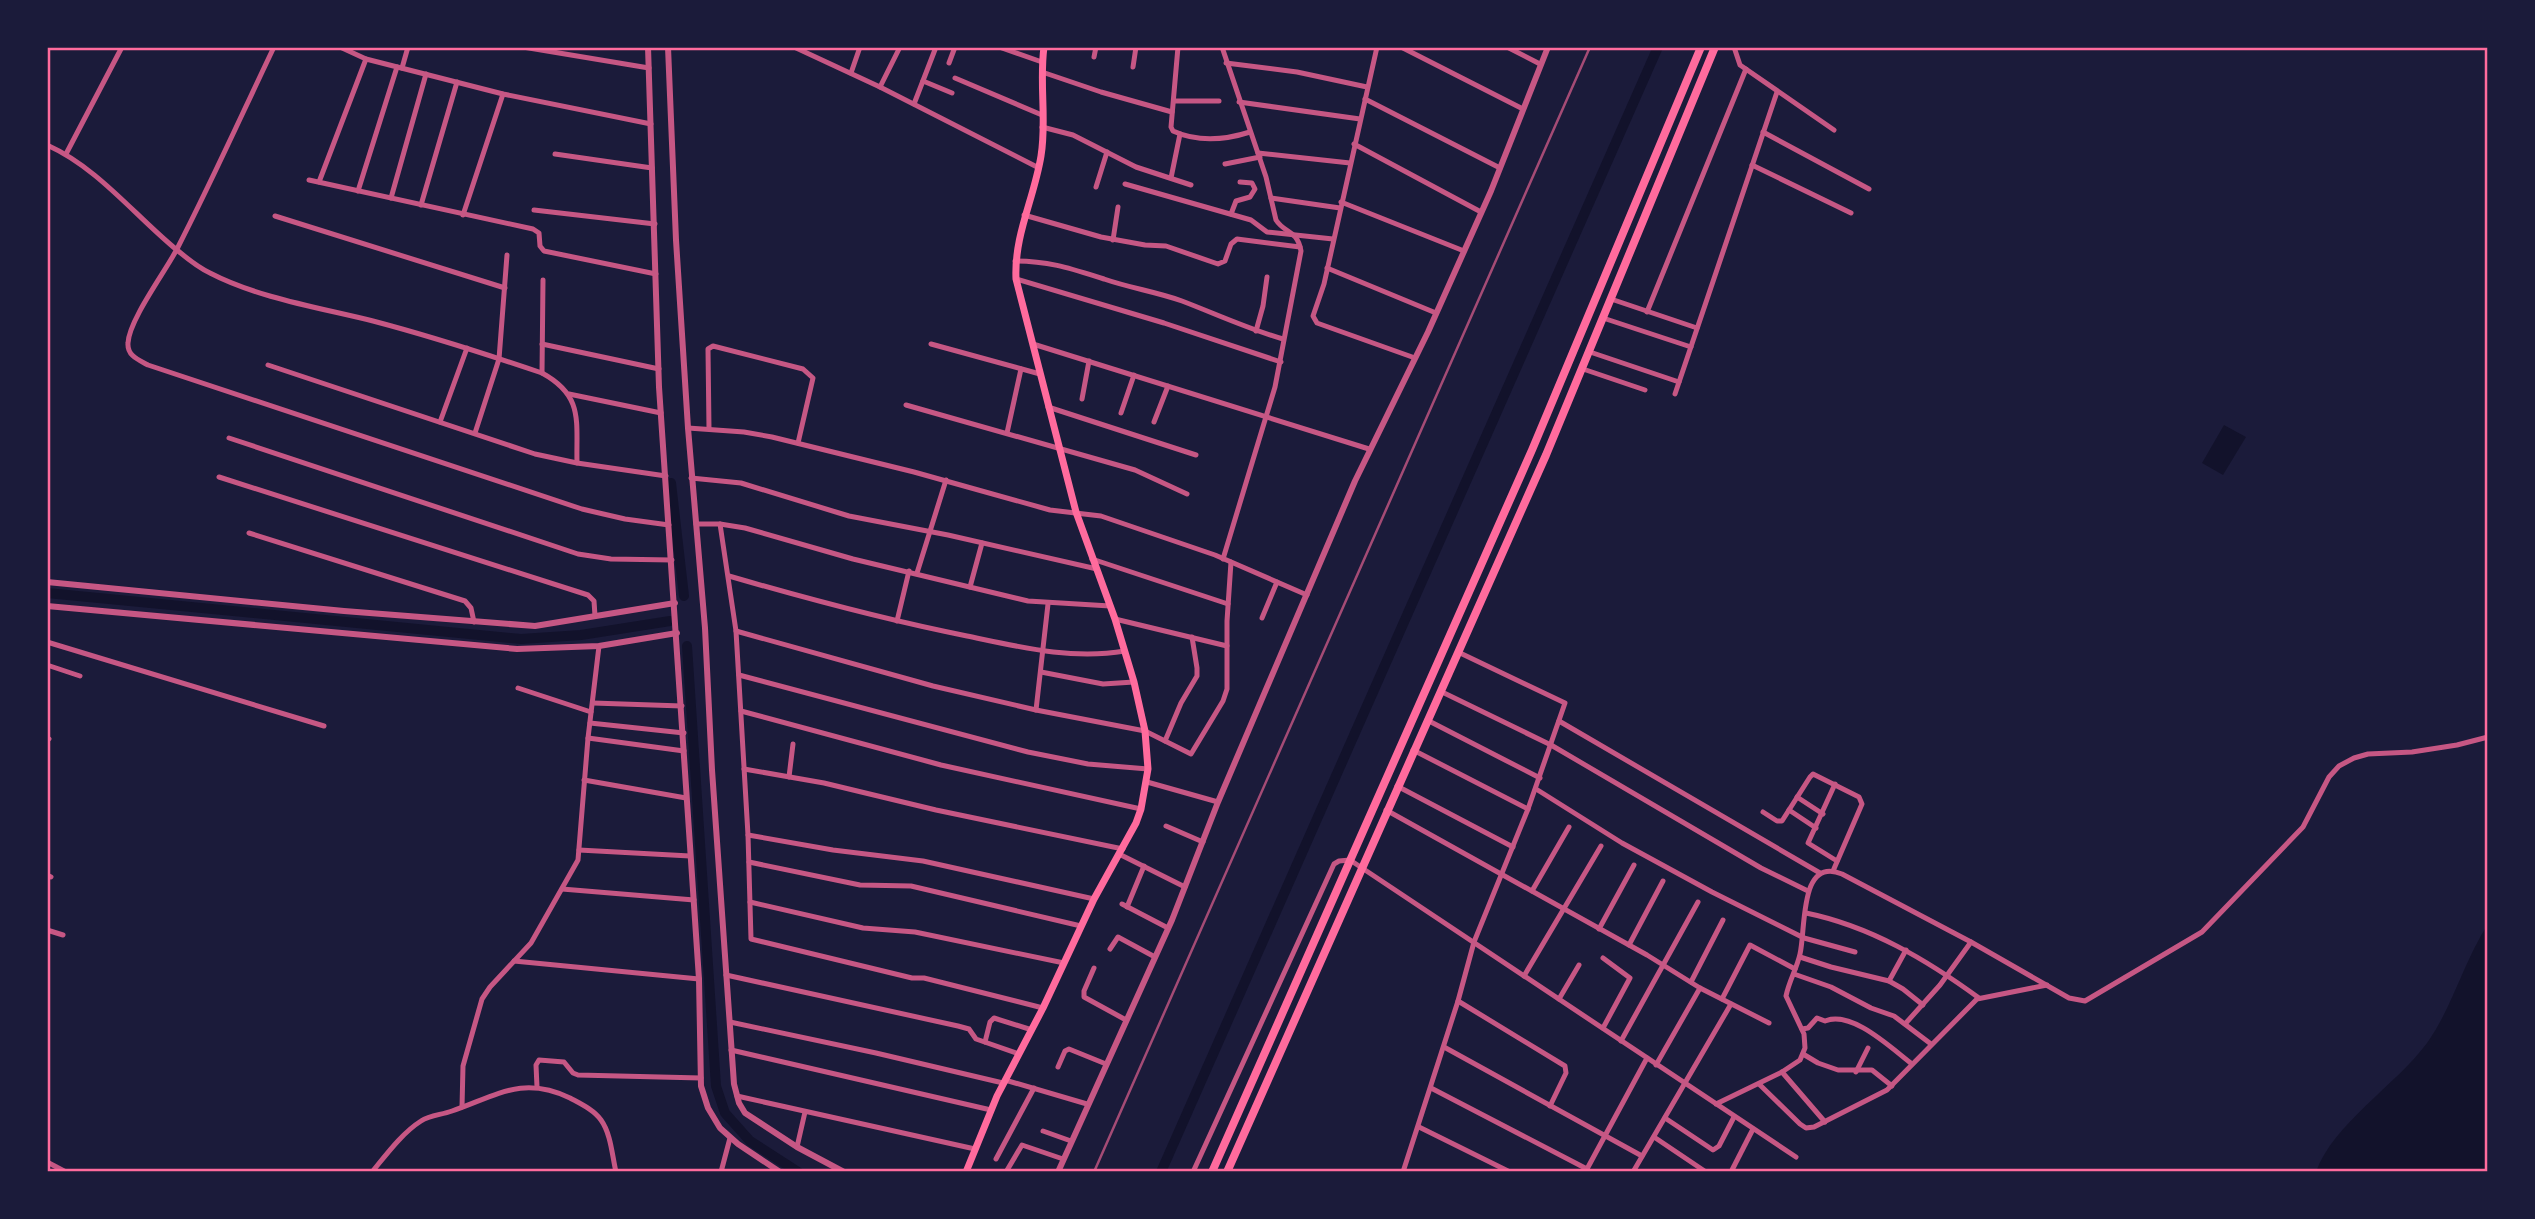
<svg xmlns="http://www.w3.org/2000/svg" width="2535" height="1219" font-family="'Archivo Narrow',sans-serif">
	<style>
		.water { fill: #12122b }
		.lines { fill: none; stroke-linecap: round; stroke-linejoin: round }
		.canal { stroke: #12122b; stroke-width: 10 }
		.minor { stroke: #c65784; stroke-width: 5 }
		.tertiary { stroke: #c65784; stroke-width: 6 }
		.secondary { stroke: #ff6b9d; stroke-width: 7 }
		.trunk { stroke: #ff6b9d; stroke-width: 8 }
		.rail { stroke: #a44b75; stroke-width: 2.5 }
		.neatline { fill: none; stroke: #ff6b9d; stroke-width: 2.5 }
	</style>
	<rect width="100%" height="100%" fill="#1b1b3a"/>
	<g class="water">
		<polygon points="2224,425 2246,437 2223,475 2202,463"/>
		<path d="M2488 924V1172H2316C2333 1124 2396 1085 2427 1043 2452 1008 2464 961 2488 924Z"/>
	</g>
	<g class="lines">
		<g class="canal">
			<polyline points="671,483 684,596"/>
			<polyline points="47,593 521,639 581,635 670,621"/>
			<polyline points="687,646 716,1086 725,1113 750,1141 798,1172"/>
			<polyline points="1161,1172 1658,47"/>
		</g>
		<g class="minor">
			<path d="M274 47C242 114 211 183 177 249 165 272 129 320 128 343 127 356 139 360 148 365L582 509 625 519 669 525"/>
			<polyline points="340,47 366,59 503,94 651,124"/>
			<polyline points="523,47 649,68"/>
			<polyline points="794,47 880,87 1039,168"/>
			<polyline points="999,47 1042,62"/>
			<path d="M1178 47 1171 127 1173 131C1197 142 1225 140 1250 132"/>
			<path d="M1222 47 1266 177 1276 220C1285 234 1297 229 1301 251L1275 387 1223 559"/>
			<polyline points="1377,47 1324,284 1313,316 1317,323 1415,358"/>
			<polyline points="1401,47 1523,109"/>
			<polyline points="1507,47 1540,64"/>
			<polyline points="1734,47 1740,65 1834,130"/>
			<polyline points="1094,57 1096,47"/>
			<polyline points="949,63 955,47"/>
			<polyline points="1226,63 1297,72 1367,87"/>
			<polyline points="1133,67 1136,47"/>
			<polyline points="402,68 408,47"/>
			<polyline points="1042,72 1101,92 1172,112"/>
			<polyline points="851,73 860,47"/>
			<polyline points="955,78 1042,115"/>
			<polyline points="923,81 952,93"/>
			<polyline points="880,87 900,47"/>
			<polyline points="1365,99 1500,168"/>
			<polyline points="1174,101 1219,101"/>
			<polyline points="1239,102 1360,119"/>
			<polyline points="914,104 936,47"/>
			<polyline points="1042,127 1073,135 1136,167 1191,185"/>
			<polyline points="1763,132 1869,189"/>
			<polyline points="1354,144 1481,212"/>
			<path d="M47 145C96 167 131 211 171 245 183 255 195 266 210 273 258 298 321 308 373 321 430 336 486 354 542 373 584 396 576 421 577 463"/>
			<polyline points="1258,153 1350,163"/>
			<polyline points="66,154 122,47"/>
			<polyline points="555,154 652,168"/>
			<polyline points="1225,164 1260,157"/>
			<polyline points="1752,165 1851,213"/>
			<polyline points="1171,178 1180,134"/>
			<polyline points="309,180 533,229 539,233 540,246 544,251 656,274"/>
			<polyline points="319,182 366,59"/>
			<polyline points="1125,184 1251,220 1267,232 1333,239"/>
			<polyline points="1096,187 1107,152"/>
			<polyline points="358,191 397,67"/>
			<polyline points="391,198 426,74"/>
			<polyline points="1271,198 1340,208"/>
			<polyline points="1341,202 1464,251"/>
			<polyline points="421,205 457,82"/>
			<polyline points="534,210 655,224"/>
			<polyline points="1231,214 1236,201 1250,197 1255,189 1252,183 1240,182"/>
			<polyline points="463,215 503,94"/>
			<polyline points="1024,215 1101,237 1145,245 1166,246 1218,264 1225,261 1231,244 1237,239 1300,247"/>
			<polyline points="275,216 505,288"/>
			<polyline points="1113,240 1118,207"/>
			<path d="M1015 261C1050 261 1072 269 1104 279 1130 288 1157 292 1182 301 1216 314 1248 329 1283 339"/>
			<polyline points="1327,268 1436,313"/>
			<polyline points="1016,279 1164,323 1281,362"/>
			<polyline points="1611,299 1697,328"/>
			<polyline points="1647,312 1746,69"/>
			<polyline points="1603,318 1691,347"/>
			<polyline points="1256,331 1263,306 1267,277"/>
			<polyline points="542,344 659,369"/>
			<polyline points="931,344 1040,374"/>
			<polyline points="1033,344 1369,449"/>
			<polyline points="1590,352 1679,382"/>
			<polyline points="268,365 535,454 577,463 666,476"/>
			<polyline points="1583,369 1645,390"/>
			<polyline points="542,373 543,280"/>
			<polyline points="569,394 661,413"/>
			<polyline points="1675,394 1777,92"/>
			<polyline points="1082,399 1089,361"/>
			<polyline points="906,405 1135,470 1187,494"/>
			<polyline points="1048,407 1196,455"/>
			<polyline points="1121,413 1134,375"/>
			<polyline points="440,422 467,348"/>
			<polyline points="1154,422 1168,386"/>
			<polyline points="688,428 744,432 772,437 914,472 1050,510 1101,516 1215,555 1307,595"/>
			<polyline points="709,429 708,349 713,346 803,369 813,378 798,443"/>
			<polyline points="475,433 499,359 507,255"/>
			<polyline points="1007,433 1021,369"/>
			<polyline points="229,438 578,554 611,559 672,560"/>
			<polyline points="219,477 588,595 594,601 595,616"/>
			<polyline points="691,478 741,483 849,516 948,535 1097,569"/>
			<polyline points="696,524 720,524 745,528 853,559 1028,601 1110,606"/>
			<polyline points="720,524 736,631 748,835 751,939 912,978 924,978 1043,1008"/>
			<polyline points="249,533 465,601 471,608 474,622"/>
			<polyline points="1092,559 1228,604"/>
			<polyline points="917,573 946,480"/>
			<path d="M729 576C808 599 886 620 967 636 1020 647 1071 660 1125 651"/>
			<polyline points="970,587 982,543"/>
			<polyline points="1262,618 1277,582"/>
			<polyline points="1115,619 1227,646"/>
			<polyline points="897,621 909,571"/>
			<polyline points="736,631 933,686 1036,710 1145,731 1191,754 1223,701 1227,689 1227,621 1231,562"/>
			<polyline points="47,642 324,726"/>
			<polyline points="47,665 80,676"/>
			<polyline points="1041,672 1103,684 1134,682"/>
			<polyline points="739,675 1028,752 1088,764 1148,769"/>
			<polyline points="518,688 591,712"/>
			<polyline points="1440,691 1551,745 1761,868 1808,891"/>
			<polyline points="593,703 682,706"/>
			<polyline points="1036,710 1048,604"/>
			<polyline points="741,711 941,765 1141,809"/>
			<polyline points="1427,720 1540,778"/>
			<polyline points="1559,721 1820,873"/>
			<polyline points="590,723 684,733"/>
			<polyline points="47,738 49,739"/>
			<polyline points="588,738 684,751"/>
			<polyline points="1165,741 1181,703 1197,676 1197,668 1192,637"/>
			<polyline points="1413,750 1528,809"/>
			<polyline points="744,769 824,783 936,810 1123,849"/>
			<polyline points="789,777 793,744"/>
			<polyline points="584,780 686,798"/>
			<polyline points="1147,782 1218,802"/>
			<polyline points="1835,784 1808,843 1837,861"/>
			<polyline points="1397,786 1513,847"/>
			<polyline points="1536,789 1622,843 1712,892 1804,938 1855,952"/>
			<polyline points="1797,797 1823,814"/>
			<polyline points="1386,810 1647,955 1700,988 1769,1023"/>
			<polyline points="1789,810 1816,828"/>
			<polyline points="1763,812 1777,821 1782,821 1810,777 1813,774 1859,797 1862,804 1833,871"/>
			<polyline points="1166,826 1203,842"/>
			<polyline points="748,835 833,850 923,861 1094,899"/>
			<polyline points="579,850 690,856"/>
			<polyline points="1119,854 1185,887"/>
			<polyline points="749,862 860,885 911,886 1081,926"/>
			<polyline points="47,875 51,877"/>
			<polyline points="562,889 694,900"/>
			<polyline points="1532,891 1569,827"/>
			<polyline points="750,902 863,928 915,932 1064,963"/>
			<polyline points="1122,904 1168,928"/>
			<polyline points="1127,907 1144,866"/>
			<path d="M1806 913C1870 926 1927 960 1979 998"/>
			<polyline points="1599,929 1634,865"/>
			<polyline points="47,930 63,935"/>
			<polyline points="1629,945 1663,881"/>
			<polyline points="1110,949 1118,937 1155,957"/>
			<polyline points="1800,957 1831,967 1889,981 1903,989 1923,1005"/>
			<polyline points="514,961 699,979"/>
			<polyline points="1094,968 1084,991 1084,997 1126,1020"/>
			<polyline points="1794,974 1831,987 1871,1008 1894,1016 1931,1044"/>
			<polyline points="726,975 958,1026 969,1029 976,1039 1019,1054"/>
			<polyline points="1524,976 1601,846"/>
			<polyline points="1889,981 1906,950"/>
			<polyline points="1691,982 1723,920"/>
			<polyline points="1559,999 1579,965"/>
			<polyline points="1722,999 1750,945 1795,969"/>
			<polyline points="1458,1001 1565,1066 1566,1073 1550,1106"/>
			<polyline points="730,1022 876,1053 1003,1083"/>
			<polyline points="1905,1024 1940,985 1971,942"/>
			<polyline points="1603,1028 1630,978 1603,958"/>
			<path d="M1802 1029 1808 1028 1817 1018 1825 1021C1852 1010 1891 1048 1912 1064"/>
			<polyline points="1621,1041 1698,902"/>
			<polyline points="985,1042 990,1022 994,1018 1032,1030"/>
			<polyline points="1444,1047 1642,1156"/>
			<polyline points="731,1050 991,1110"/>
			<polyline points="1803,1054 1818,1063 1838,1070 1872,1070 1892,1086"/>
			<polyline points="1656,1065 1700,988"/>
			<polyline points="1058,1067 1065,1051 1069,1049 1106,1064"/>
			<polyline points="1782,1072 1825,1122"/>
			<polyline points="1856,1072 1868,1048"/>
			<polyline points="1005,1080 1087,1104"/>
			<polyline points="1759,1084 1800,1124 1806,1128 1814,1127 1887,1090 1977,999 2047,985"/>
			<polyline points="537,1087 536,1065 539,1060 564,1062 573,1073 578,1075 701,1078"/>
			<polyline points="1431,1088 1587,1169"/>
			<polyline points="737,1096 975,1149"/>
			<path d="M1716 1104 1782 1072 1800 1060 1805 1048 1804 1034 1786 996C1789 981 1797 968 1800 954 1806 929 1799 856 1842 874L1971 942 2069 998 2085 1001 2202 932 2303 827 2329 777 2339 766 2354 758 2368 754 2412 752 2457 745 2488 737"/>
			<polyline points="462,1107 463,1066 482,999 490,987 531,943 578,860 588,738 599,646"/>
			<polyline points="1665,1118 1713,1150 1719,1146 1734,1117"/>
			<polyline points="1419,1127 1510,1172"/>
			<polyline points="1043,1131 1071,1141"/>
			<polyline points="1654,1137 1706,1172"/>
			<polyline points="797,1147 805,1112"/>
			<polyline points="996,1159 1034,1088"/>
			<polyline points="47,1162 66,1172"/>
			<polyline points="1587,1169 1647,1058"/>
			<path d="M372 1172C386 1155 402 1133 421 1121 430 1115 441 1115 452 1111 496 1096 522 1075 570 1098 581 1104 594 1110 601 1120 611 1134 612 1155 616 1172"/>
			<polyline points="721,1172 730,1138"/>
			<polyline points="1006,1172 1022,1145 1063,1159"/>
			<polyline points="1193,1172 1334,864 1339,861 1350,860 1796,1157"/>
			<polyline points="1403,1172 1458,1001 1474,942 1528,809 1565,703 1458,652"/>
			<polyline points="1633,1172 1731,1004"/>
			<polyline points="1731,1172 1753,1129"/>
		</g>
		<g class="tertiary">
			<polyline points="648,47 659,387 699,979 701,1086 708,1108 720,1128 738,1144 780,1172"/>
			<polyline points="668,47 676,240 688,428 705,628 712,770 734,1084 739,1103 745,1113 797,1147 844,1172"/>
			<polyline points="47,582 344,611 535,626 675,603"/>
			<polyline points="47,606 517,649 599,646 677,633"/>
			<polyline points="1058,1172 1172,920 1218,802 1355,481 1428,332 1491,191 1548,47"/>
		</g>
		<path class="secondary" d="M966 1172 997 1096 1043 1008 1094 899 1136 823 1141 809 1148 769 1145 731 1134 682 1115 619 1076 512 1016 279C1014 235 1034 199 1041 156 1047 121 1039 83 1044 47"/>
		<g class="trunk">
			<polyline points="1212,1172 1532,450 1701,47"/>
			<polyline points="1227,1172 1546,455 1715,47"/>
		</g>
		<polyline class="rail" points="1094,1172 1590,47"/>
	</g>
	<rect width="2535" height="1219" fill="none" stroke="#1b1b3a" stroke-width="98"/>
	<rect x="49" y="49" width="2437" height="1121" class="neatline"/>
</svg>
